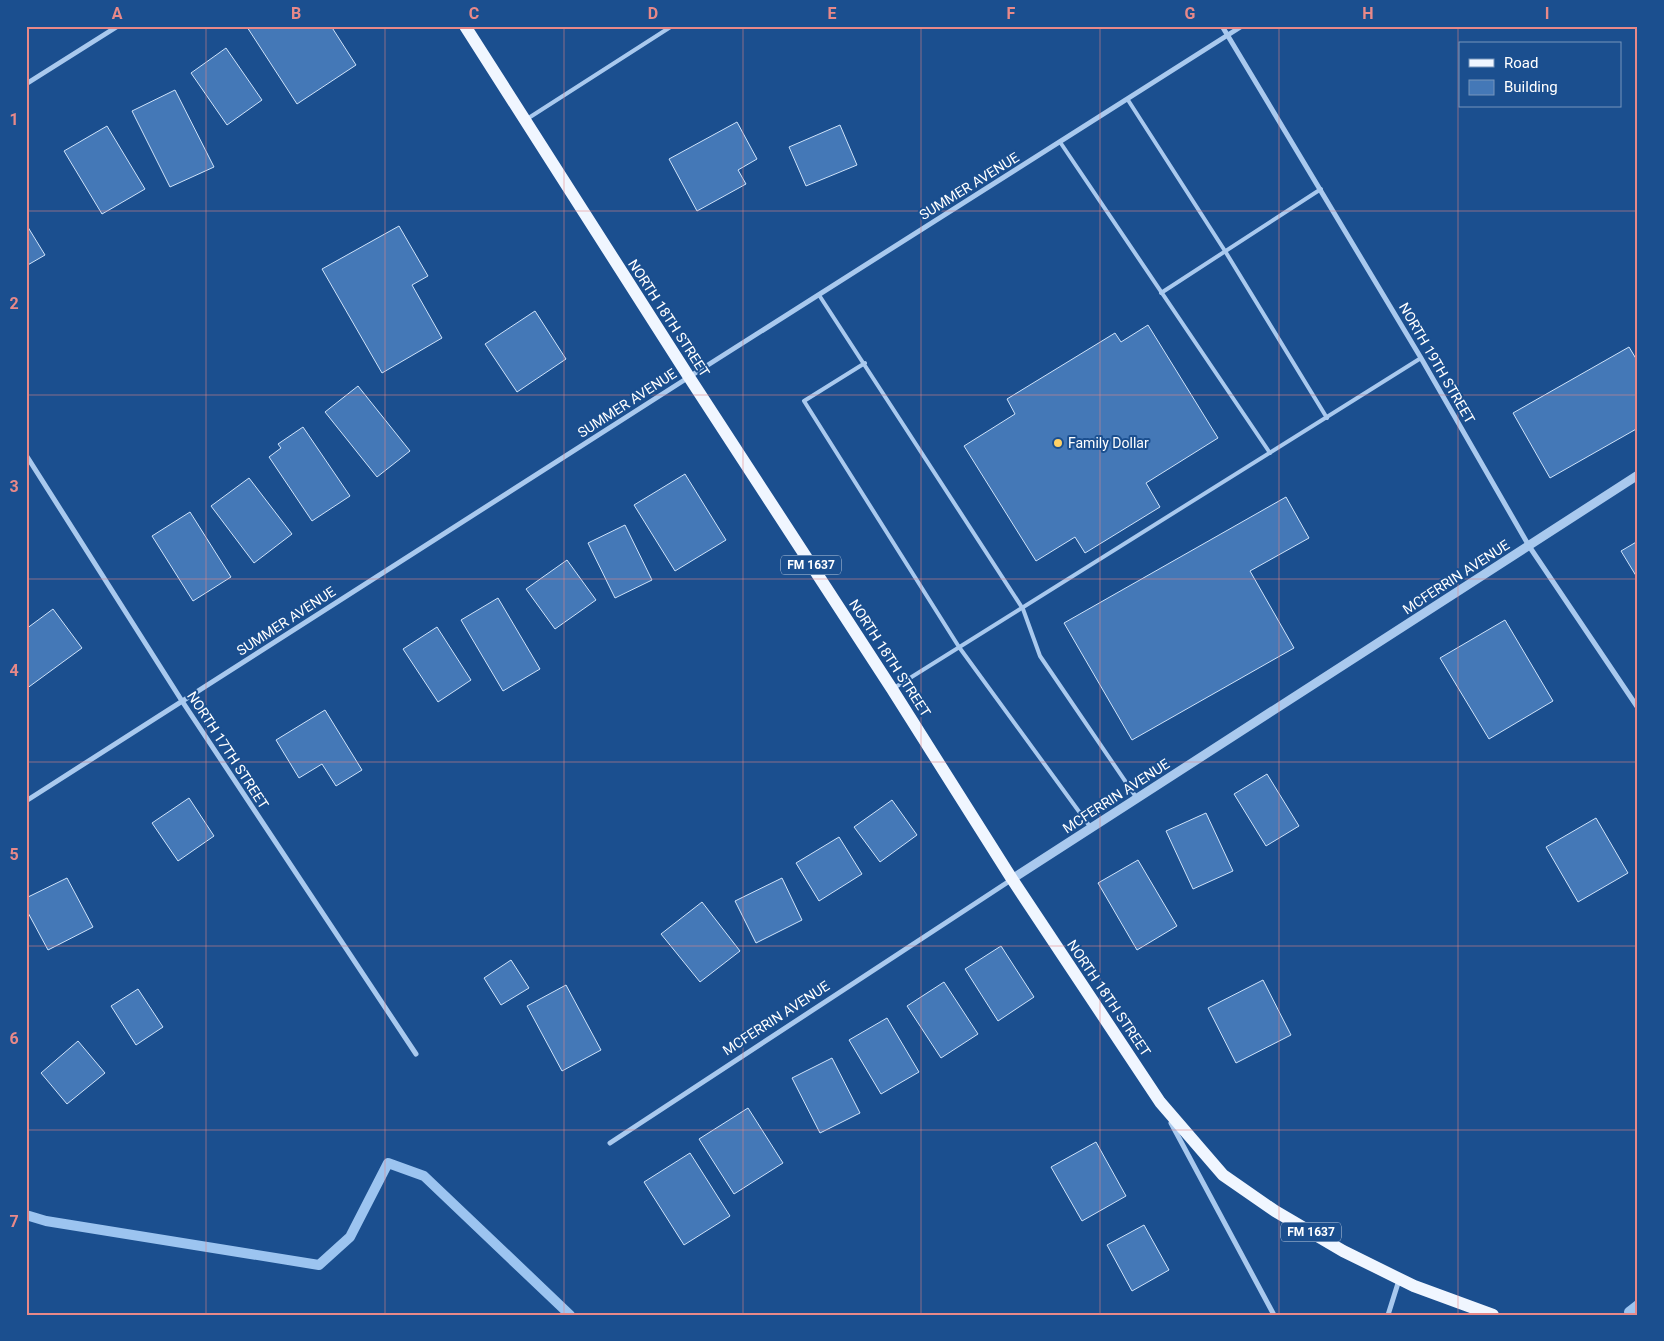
<svg xmlns="http://www.w3.org/2000/svg" width="1664" height="1341" font-family="Roboto,sans-serif">
	<style>
		.lines { fill: none; stroke-linecap: round; stroke-linejoin: round }
		.stream { stroke: #9cc4f0; stroke-width: 10 }
		.building { fill: #4478b7; stroke: #cfe3fa }
		.service { stroke: #a9c9ee; stroke-width: 4 }
		.minor { stroke: #a9c9ee; stroke-width: 5 }
		.tertiary { stroke: #a9c9ee; stroke-width: 9 }
		.primary { stroke: #f0f6ff; stroke-width: 12 }
		.grid { fill: none; stroke: #e88989; stroke-width: 1; stroke-opacity: 0.55 }
		.poi-dot { fill: #ffd166; stroke: #1b4f8f; stroke-width: 2 }
		.labels { text-anchor: middle; stroke-width: 4; stroke-linejoin: round; paint-order: stroke }
		.shield { fill: #1b4f8f; stroke: #bbcadd; stroke-width: 1 }
		.shield-label { font-size: 12px; font-weight: bold; fill: #fff }
		.street-label { font-size: 14px; fill: #fff; stroke: #1b4f8f }
		.poi-label { font-size: 14px; fill: #fff; stroke: #1b4f8f; text-anchor: start }
		.neatline { fill: none; stroke: #e88989; stroke-width: 2 }
		.grid-label { font-size: 16px; text-anchor: middle; font-weight: bold; fill: #e88989 }
	</style>
	<rect width="100%" height="100%" fill="#1b4f8f"/>
	<g class="lines">
		<g class="stream">
			<polyline points="26,1215 46,1221 319,1265 350,1237 388,1163 424,1176 570,1315"/>
			<polyline points="1629,1312 1638,1305"/>
		</g>
	</g>
	<g class="building">
		<polygon points="249,26 331,26 356,65 297,104 247,27"/>
		<polygon points="226,48 262,100 227,125 191,73"/>
		<polygon points="175,90 214,167 170,187 132,111"/>
		<polygon points="737,122 757,159 738,170 746,184 697,211 669,159"/>
		<polygon points="840,125 857,165 806,186 789,147"/>
		<polygon points="107,126 145,189 102,214 64,151"/>
		<polygon points="26,224 45,255 26,266"/>
		<polygon points="399,226 428,276 412,285 442,338 382,373 322,269"/>
		<polygon points="535,311 566,359 517,392 485,344"/>
		<polygon points="1148,325 1218,438 1146,483 1160,507 1085,553 1075,537 1036,561 964,446 1015,414 1007,399 1115,333 1121,342"/>
		<polygon points="1629,347 1638,362 1638,428 1550,478 1513,413"/>
		<polygon points="358,386 410,451 377,477 325,412"/>
		<polygon points="303,427 350,496 312,521 269,457 281,448 278,444"/>
		<polygon points="685,474 726,540 675,571 634,505"/>
		<polygon points="249,478 292,534 254,563 211,506"/>
		<polygon points="1286,497 1309,538 1250,571 1294,648 1132,740 1064,623"/>
		<polygon points="190,512 231,577 193,601 152,536"/>
		<polygon points="625,525 652,580 615,598 588,543"/>
		<polygon points="1638,541 1638,579 1621,551"/>
		<polygon points="567,560 596,600 555,629 526,589"/>
		<polygon points="498,598 540,669 503,691 461,620"/>
		<polygon points="53,609 82,648 26,689 26,629"/>
		<polygon points="1505,620 1553,701 1489,739 1440,658"/>
		<polygon points="437,627 471,680 438,702 403,649"/>
		<polygon points="325,710 362,770 336,786 322,764 299,778 276,740"/>
		<polygon points="1267,774 1299,826 1266,846 1234,794"/>
		<polygon points="189,798 214,836 178,861 152,823"/>
		<polygon points="892,800 917,835 880,862 854,827"/>
		<polygon points="1206,813 1233,871 1193,889 1166,831"/>
		<polygon points="1596,818 1628,873 1578,902 1546,847"/>
		<polygon points="839,837 862,874 819,901 796,863"/>
		<polygon points="1138,860 1177,926 1137,950 1098,883"/>
		<polygon points="67,878 93,927 48,950 26,909 26,898"/>
		<polygon points="782,878 802,920 756,943 735,901"/>
		<polygon points="702,902 740,951 700,982 661,934"/>
		<polygon points="1001,946 1034,997 998,1021 965,969"/>
		<polygon points="511,960 529,988 501,1005 484,978"/>
		<polygon points="1263,980 1291,1035 1236,1063 1208,1008"/>
		<polygon points="944,982 978,1034 941,1058 907,1006"/>
		<polygon points="566,985 601,1050 562,1071 527,1006"/>
		<polygon points="138,989 163,1027 136,1045 111,1006"/>
		<polygon points="887,1018 919,1072 881,1094 849,1040"/>
		<polygon points="78,1041 105,1073 67,1104 41,1073"/>
		<polygon points="832,1058 860,1113 820,1133 792,1078"/>
		<polygon points="748,1108 783,1163 734,1194 699,1139"/>
		<polygon points="1096,1142 1126,1196 1082,1221 1051,1167"/>
		<polygon points="690,1153 730,1216 684,1245 644,1182"/>
		<polygon points="1144,1225 1169,1270 1132,1291 1107,1245"/>
	</g>
	<g class="lines">
		<g class="service">
			<polyline points="1128,100 1225,251 1327,418"/>
			<polyline points="527,119 672,26"/>
			<polyline points="1060,142 1270,453"/>
			<polyline points="1161,293 1321,189"/>
			<polyline points="819,295 1023,609 1040,656 1136,797"/>
			<polyline points="865,363 804,401 959,647 1091,828"/>
			<polyline points="894,688 1421,358"/>
		</g>
		<g class="minor">
			<polyline points="1222,26 1421,358 1529,546 1638,708"/>
			<polyline points="26,84 118,26"/>
			<polyline points="26,455 182,701 416,1054"/>
			<polyline points="26,801 689,377 1242,26"/>
			<polyline points="1171,1123 1274,1315"/>
			<polyline points="610,1143 1011,880"/>
			<polyline points="1388,1315 1399,1280"/>
		</g>
		<polyline class="tertiary" points="1012,879 1638,475"/>
		<polyline class="primary" points="465,26 689,377 892,689 1012,879 1160,1102 1223,1175 1275,1211 1343,1251 1414,1286 1493,1315"/>
	</g>
	<path class="grid" d="M206 26V1315M385 26V1315M564 26V1315M743 26V1315M921 26V1315M1100 26V1315M1279 26V1315M1458 26V1315M26 211H1638M26 395H1638M26 579H1638M26 762H1638M26 946H1638M26 1130H1638"/>
	<circle class="poi-dot" cx="1058" cy="443" r="5"/>
	<g class="labels">
		<g class="shield">
			<rect x="781" y="555.5" width="60" height="19" rx="4"/>
			<rect x="1281" y="1222.5" width="60" height="19" rx="4"/>
		</g>
		<g class="shield-label">
			<text x="811" y="569">FM 1637</text>
			<text x="1311" y="1236">FM 1637</text>
		</g>
		<g class="street-label">
			<text transform="translate(969 186) rotate(-32)" y="5">SUMMER AVENUE</text>
			<text transform="translate(669 318) rotate(57)" y="5">NORTH 18TH STREET</text>
			<text transform="translate(1437 363) rotate(60)" y="5">NORTH 19TH STREET</text>
			<text transform="translate(627 403) rotate(-33)" y="5">SUMMER AVENUE</text>
			<text transform="translate(1456 577) rotate(-33)" y="5">MCFERRIN AVENUE</text>
			<text transform="translate(286 621) rotate(-33)" y="5">SUMMER AVENUE</text>
			<text transform="translate(890 658) rotate(57)" y="5">NORTH 18TH STREET</text>
			<text transform="translate(228 750) rotate(57)" y="5">NORTH 17TH STREET</text>
			<text transform="translate(1116 796) rotate(-33)" y="5">MCFERRIN AVENUE</text>
			<text transform="translate(1109 998) rotate(56)" y="5">NORTH 18TH STREET</text>
			<text transform="translate(776 1018) rotate(-33)" y="5">MCFERRIN AVENUE</text>
		</g>
		<g class="poi-label">
			<text x="1068" y="448">Family Dollar</text>
		</g>
	</g>
	<rect width="1664" height="1341" fill="none" stroke="#1b4f8f" stroke-width="55"/>
	<rect x="1459" y="42" width="162" height="65" fill="#1b4f8f" stroke="#7695bc"/>
	<rect x="1469" y="59" width="25" height="8" fill="#f0f6ff" stroke="#7695bc"/>
	<text x="1504" y="68" font-size="15" fill="#ffffff">Road</text>
	<rect x="1469" y="80" width="25" height="15" fill="#4478b7" stroke="#7695bc"/>
	<text x="1504" y="92" font-size="15" fill="#ffffff">Building</text>
	<rect x="28" y="28" width="1608" height="1286" class="neatline"/>
	<g class="grid-label">
		<text x="117" y="19">A</text>
		<text x="296" y="19">B</text>
		<text x="474" y="19">C</text>
		<text x="653" y="19">D</text>
		<text x="832" y="19">E</text>
		<text x="1011" y="19">F</text>
		<text x="1190" y="19">G</text>
		<text x="1368" y="19">H</text>
		<text x="1547" y="19">I</text>
		<text x="14" y="125">1</text>
		<text x="14" y="309">2</text>
		<text x="14" y="492">3</text>
		<text x="14" y="676">4</text>
		<text x="14" y="860">5</text>
		<text x="14" y="1044">6</text>
		<text x="14" y="1227">7</text>
	</g>
</svg>
